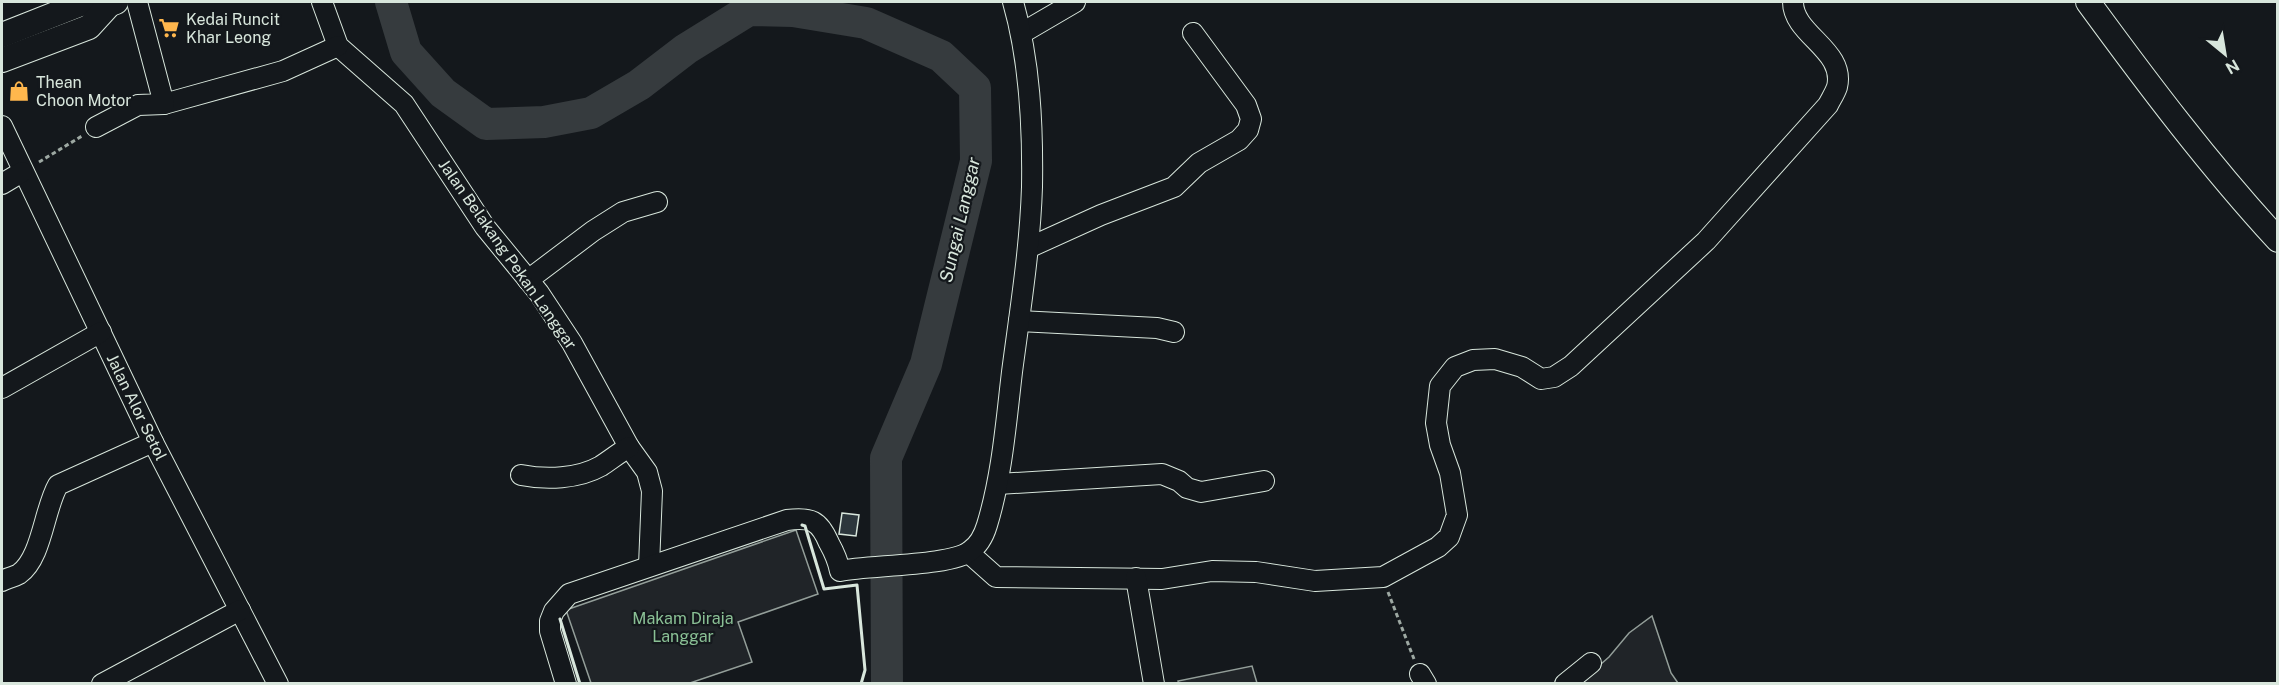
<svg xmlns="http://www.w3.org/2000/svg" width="2279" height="685" font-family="'Public Sans',sans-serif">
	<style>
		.green { fill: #202428; stroke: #939e99; stroke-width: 1.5 }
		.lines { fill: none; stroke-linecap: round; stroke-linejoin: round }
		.river { stroke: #363b3e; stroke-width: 32 }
		.building { fill: #2c363c; stroke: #d8e6dc; stroke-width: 1.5 }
		.minor-casing { stroke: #d8e6dc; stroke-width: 22 }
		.major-casing { stroke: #d8e6dc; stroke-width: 26 }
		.path { stroke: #9da8a2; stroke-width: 3; stroke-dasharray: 4.5 3; stroke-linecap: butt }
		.minor { stroke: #14181c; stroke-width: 20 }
		.major { stroke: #14181c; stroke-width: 24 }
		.wall { stroke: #d8e6dc; stroke-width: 3 }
		.labels { text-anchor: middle; stroke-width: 4.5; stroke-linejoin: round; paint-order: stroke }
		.poi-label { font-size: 16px; fill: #d8e6dc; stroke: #14181c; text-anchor: start }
		.street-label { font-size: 16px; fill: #d8e6dc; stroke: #14181c }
		.park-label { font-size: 16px; fill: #8ac095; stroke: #14181c }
		.water-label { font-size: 18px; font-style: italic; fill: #d8e6dc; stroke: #14181c }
	</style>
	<rect width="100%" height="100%" fill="#14181c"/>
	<g class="green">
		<polygon points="796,530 818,594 738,622 752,662 690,683 591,683 566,610"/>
		<polygon points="1652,616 1671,673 1678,683 1578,684 1609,657 1629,633"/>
		<polygon points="1252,666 1257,683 1179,684 1178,681"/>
	</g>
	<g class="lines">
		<polyline class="river" points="391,2 406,52 443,93 486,124 544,122 591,113 639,85 686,49 749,10 793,11 866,23 941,56 975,88 976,161 926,364 886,458 887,684"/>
	</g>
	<polygon class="building" points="842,513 859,515 856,536 839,534"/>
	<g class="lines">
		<g class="minor-casing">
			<g id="minor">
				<polyline points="322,2 338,46 404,104 485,227 539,293 572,343 629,447 647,472 652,491 649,566"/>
				<polyline points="1022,33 1075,2"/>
				<polyline points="164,104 283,71 338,46"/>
				<polyline points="2,126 153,442 278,684"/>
				<polyline points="96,127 138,105 164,104 137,2"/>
				<polyline points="2,184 22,172"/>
				<polyline points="1028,248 1101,215 1174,187 1199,163 1239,140 1248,130 1251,119 1246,105 1193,33"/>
				<polyline points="528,280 593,231 623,212 657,202"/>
				<polyline points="1019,321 1157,328 1174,332"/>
				<polyline points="2,388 101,332"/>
				<path d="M521 475C546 480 578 479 601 466 610 460 619 453 629 447"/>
				<polyline points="998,484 1162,474 1179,481 1187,488 1201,492 1264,481"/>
				<path d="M969 553 996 577 1162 579 1212 571 1256 572 1315 581 1383 577 1438 547 1449 537 1457 515 1450 473 1440 445 1436 423 1440 386 1455 367 1473 360 1495 359 1522 367 1541 379 1554 377 1571 366 1706 241 1828 105C1831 99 1835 93 1837 87 1846 50 1793 35 1793 2"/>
				<polyline points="1136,578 1154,684"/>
				<path d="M2 581C7 578 14 577 19 574 42 558 44 509 58 485L153 442"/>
				<polyline points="1420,674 1426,684"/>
				<polyline points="102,684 240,610"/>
				<path d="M566 684 550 631V621L554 611 569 594 787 520C811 517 819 520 829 543 834 552 838 561 840 571 868 565 952 566 970 551 979 545 984 535 987 525 1002 476 1006 423 1012 372 1020 311 1030 249 1032 187 1033 125 1030 61 1013 2"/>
				<polyline points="1565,684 1591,663"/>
			</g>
		</g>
		<g class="major-casing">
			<g id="major">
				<path d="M2088 2C2148 84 2209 165 2278 240"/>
				<polyline points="2,35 83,3 110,4 116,2"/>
				<polyline points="2,60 89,27 110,4"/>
			</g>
		</g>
		<g class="path">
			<polyline points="39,162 82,136"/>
			<polyline points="1388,592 1414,659"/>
		</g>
		<use href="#minor" class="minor"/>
		<use href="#major" class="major"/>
		<g class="wall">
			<polyline points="802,525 805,526 824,589 857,585 865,670 861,684"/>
			<polyline points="560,619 580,684"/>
		</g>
	</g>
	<defs>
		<g id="supermarket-bare" transform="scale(1.62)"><path d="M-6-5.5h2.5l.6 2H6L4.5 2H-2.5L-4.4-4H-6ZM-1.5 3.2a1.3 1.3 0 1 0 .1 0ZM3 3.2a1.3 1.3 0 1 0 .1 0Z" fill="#ffb74d" stroke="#14181c" stroke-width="2.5" paint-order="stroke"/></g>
		<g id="shop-bare" transform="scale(1.62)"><path d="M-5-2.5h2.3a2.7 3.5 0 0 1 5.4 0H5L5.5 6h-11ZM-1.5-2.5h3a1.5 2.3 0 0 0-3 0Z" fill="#ffb74d" stroke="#14181c" stroke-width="2.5" paint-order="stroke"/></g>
	</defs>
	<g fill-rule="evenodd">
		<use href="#supermarket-bare" x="169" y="28"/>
		<use href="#shop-bare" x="19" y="91"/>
	</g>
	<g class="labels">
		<g class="poi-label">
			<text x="186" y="25">Kedai Runcit<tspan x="186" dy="18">Khar Leong</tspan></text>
			<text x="36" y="88">Thean<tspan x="36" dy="18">Choon Motor</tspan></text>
		</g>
		<g class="street-label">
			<text transform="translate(508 254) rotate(55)" y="6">Jalan Belakang Pekan Langgar</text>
			<text transform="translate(137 407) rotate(64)" y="6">Jalan Alor Setol</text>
		</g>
		<g class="park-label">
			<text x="683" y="624">Makam Diraja<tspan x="683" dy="18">Langgar</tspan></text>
		</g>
		<g class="water-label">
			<text transform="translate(960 220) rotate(-77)" y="6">Sungai Langgar</text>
		</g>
	</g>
	<rect width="2279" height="685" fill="none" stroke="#d8e6dc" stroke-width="6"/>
	<g transform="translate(2225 54) rotate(150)" stroke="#14181c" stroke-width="4.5" paint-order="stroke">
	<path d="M0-4.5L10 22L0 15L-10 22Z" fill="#d8e6dc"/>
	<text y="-9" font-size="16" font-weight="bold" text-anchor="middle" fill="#d8e6dc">N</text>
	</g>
</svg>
